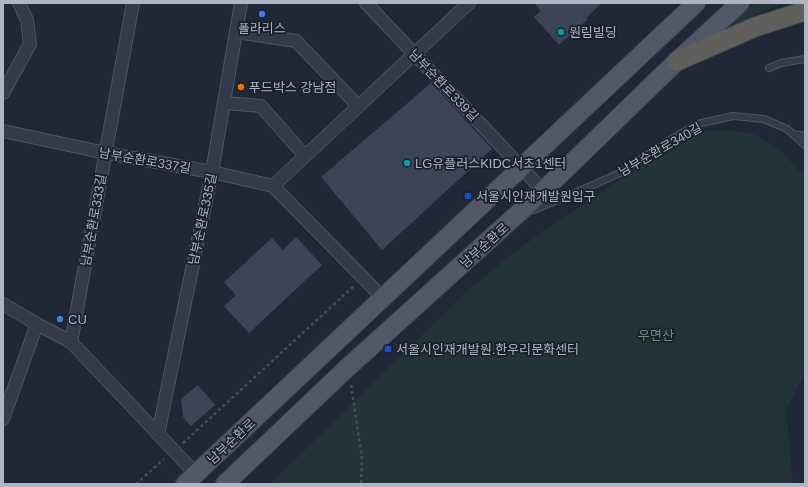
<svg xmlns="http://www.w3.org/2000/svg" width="808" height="487" font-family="Helvetica,'Noto Sans KR',sans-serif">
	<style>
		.green { fill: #223438 }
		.building { fill: #3c4557 }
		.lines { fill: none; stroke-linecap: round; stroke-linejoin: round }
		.service-casing { stroke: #4e5562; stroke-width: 8 }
		.minor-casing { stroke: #4e5562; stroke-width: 14 }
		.primary-casing { stroke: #3d4351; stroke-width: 20 }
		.trunk-casing { stroke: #3b424f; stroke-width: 21 }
		.path { stroke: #405156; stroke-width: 2.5; stroke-dasharray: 3 3; stroke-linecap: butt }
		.service { stroke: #343a48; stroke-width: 6 }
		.minor { stroke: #343a48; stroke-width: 12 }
		.primary { stroke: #515968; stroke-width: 18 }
		.trunk { stroke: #605f5c; stroke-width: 19 }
		.shop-dot { fill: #3f7fe0; stroke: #191f2c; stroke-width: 1.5 }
		.culture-dot { fill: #0f9aa8; stroke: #191f2c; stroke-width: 1.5 }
		.food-dot { fill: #e8710a; stroke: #191f2c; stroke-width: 1.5 }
		.transit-dot { fill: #1a4fb4; stroke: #191f2c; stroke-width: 1.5 }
		.labels { text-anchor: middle; stroke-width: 3.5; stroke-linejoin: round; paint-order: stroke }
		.poi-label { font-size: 13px; fill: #aeb5c4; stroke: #191f2c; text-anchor: start }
		.street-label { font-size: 13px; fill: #aeb5c4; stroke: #191f2c }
		.park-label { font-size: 13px; fill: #669575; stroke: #191f2c }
	</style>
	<rect width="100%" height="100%" fill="#202837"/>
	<g class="green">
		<polygon points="754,3 785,3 765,10 726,29"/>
		<polygon points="729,130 756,135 782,152 805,177 805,372 786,410 793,484 270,484 467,291 521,247 657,154 706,131"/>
	</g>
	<g class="building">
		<polygon points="534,3 602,3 586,18 588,19 559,45 534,17 541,11"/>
		<polygon points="431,83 492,149 382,250 321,177"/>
		<polygon points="296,237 322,265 249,333 224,306 236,295 224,282 272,238 283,250"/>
		<polygon points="198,385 215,405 191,426 183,417 181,399"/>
	</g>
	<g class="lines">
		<g class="service-casing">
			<g id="service">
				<polyline points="769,68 781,63 805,59"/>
				<polyline points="793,134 805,136"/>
				<polyline points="531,211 575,193 622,172 665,143 697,124 733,116 764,119 787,129 805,145"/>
			</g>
		</g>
		<g class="minor-casing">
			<g id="minor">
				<polyline points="366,3 522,168 543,191"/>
				<polyline points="236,32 296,41 358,106"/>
				<polyline points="3,93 30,44 27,20 19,3"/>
				<polyline points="224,103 261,106 305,156"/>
				<polyline points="3,131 106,153 212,172 273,186 383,298"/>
				<polyline points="273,186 469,3"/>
				<polyline points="3,304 37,324 71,342 196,474"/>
				<polyline points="71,342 133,3"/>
				<polyline points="3,419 37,324"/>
				<polyline points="158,434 212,172 241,3"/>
			</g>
		</g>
		<g class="primary-casing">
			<g id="primary">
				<polyline points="185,484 696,3"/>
				<polyline points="225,484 346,369 543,191 677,61 740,3"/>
			</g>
		</g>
		<g class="trunk-casing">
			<polyline id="trunk" points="677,61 755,27 805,11"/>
		</g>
		<g class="path">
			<polyline points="351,385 362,459 361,484"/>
			<polyline points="183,443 355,285"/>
			<polyline points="136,484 164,459"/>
		</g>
		<use href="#service" class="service"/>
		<use href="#minor" class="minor"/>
		<use href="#primary" class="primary"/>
		<use href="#trunk" class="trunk"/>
	</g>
	<g class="shop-dot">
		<circle cx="262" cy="14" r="4"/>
		<circle cx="60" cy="319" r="4"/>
	</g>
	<g class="culture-dot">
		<circle cx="561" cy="32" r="4"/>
		<circle cx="407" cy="163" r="4"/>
	</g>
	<circle class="food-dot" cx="241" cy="87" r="4"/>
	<g class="transit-dot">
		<rect x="464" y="192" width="8" height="8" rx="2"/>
		<rect x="384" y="345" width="8" height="8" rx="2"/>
	</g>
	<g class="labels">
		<g class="poi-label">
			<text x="262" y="33" text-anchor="middle">폴라리스</text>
			<text x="569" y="37">원림빌딩</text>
			<text x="249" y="92">푸드박스 강남점</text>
			<text x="415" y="168">LG유플러스KIDC서초1센터</text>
			<text x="476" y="201">서울시인재개발원입구</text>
			<text x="68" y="324">CU</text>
			<text x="396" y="354">서울시인재개발원.한우리문화센터</text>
		</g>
		<g class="street-label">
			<text transform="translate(444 85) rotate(46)" y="5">남부순환로339길</text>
			<text transform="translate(660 149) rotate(-30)" y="5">남부순환로340길</text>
			<text transform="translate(145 160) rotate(10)" y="5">남부순환로337길</text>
			<text transform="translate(202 219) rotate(-78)" y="5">남부순환로335길</text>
			<text transform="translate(93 220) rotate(-80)" y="5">남부순환로333길</text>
			<text transform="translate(484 245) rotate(-42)" y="5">남부순환로</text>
			<text transform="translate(231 441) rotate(-43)" y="5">남부순환로</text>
		</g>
		<g class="park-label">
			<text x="656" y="340">우면산</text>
		</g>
	</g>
	<rect width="808" height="487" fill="none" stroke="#aeb5c4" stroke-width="8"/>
</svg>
